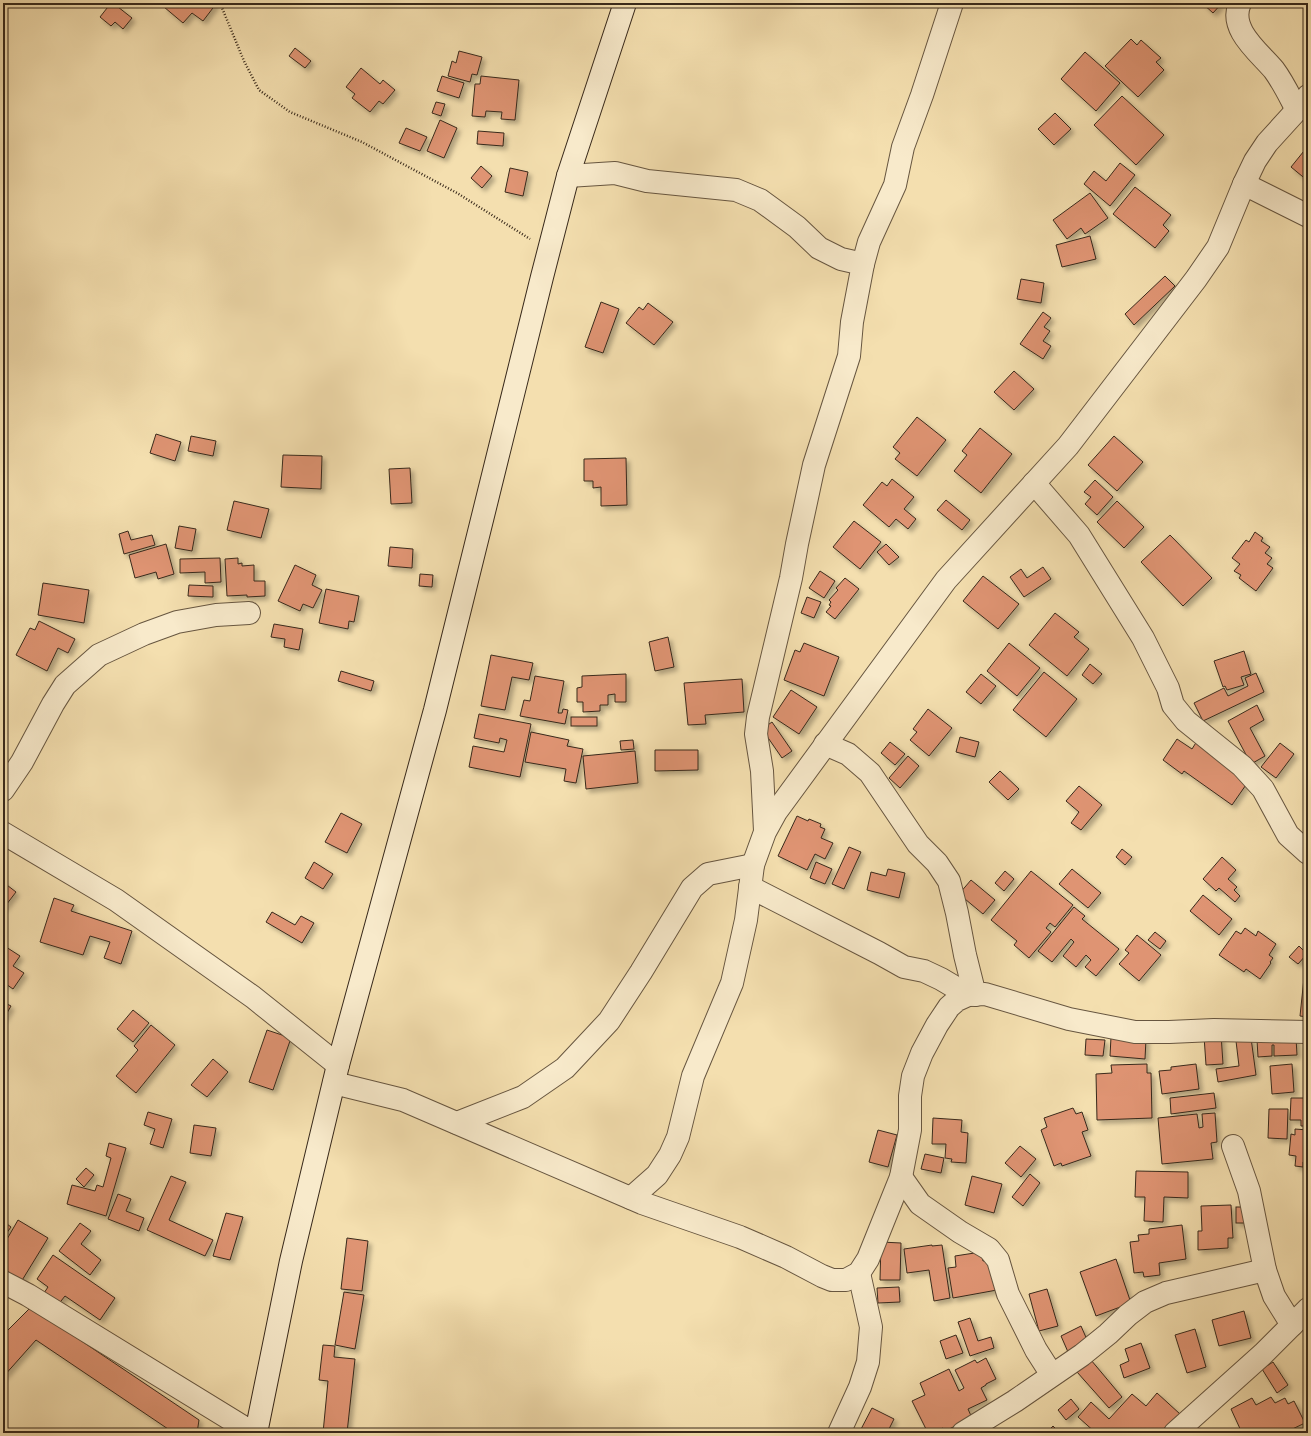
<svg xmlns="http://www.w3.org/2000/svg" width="1311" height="1436" font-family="Alegreya,serif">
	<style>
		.building { fill: #df9473; stroke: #38291b; filter: url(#shadow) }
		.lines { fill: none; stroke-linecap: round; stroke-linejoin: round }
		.minor-casing { stroke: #675640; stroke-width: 24 }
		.secondary-casing { stroke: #38291b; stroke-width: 24 }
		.path { stroke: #38291b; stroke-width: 2.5; stroke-dasharray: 1 2; stroke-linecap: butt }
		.minor { stroke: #f8eacb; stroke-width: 22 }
		.secondary { stroke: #f8eacb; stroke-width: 22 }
	</style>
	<defs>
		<filter id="shadow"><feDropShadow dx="3.5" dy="3.5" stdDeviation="2" flood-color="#0004"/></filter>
	</defs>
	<rect width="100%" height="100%" fill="#f4dfaf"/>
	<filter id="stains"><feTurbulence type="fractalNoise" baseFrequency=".005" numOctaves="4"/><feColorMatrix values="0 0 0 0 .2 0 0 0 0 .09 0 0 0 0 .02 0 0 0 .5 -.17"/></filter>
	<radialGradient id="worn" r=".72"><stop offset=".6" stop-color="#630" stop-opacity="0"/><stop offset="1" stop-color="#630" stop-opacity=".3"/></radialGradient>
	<g class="building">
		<polygon points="111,3 113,3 132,18 123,29 115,22 111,26 100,17"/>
		<polygon points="168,3 214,3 216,4 203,21 192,13 183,23 164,7"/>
		<polygon points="1202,3 1222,3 1213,13"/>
		<polygon points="1131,39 1137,45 1141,40 1161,58 1156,62 1164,70 1138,97 1105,66"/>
		<polygon points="295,48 311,61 305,68 289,56"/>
		<polygon points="459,51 482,57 477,75 472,74 470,82 448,76 452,61 456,63"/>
		<polygon points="1085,52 1120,83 1096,111 1061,79"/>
		<polygon points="361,68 380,84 383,80 395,90 383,104 379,101 370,112 352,98 355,94 346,87"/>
		<polygon points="442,76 464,83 459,98 437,91"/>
		<polygon points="481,76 519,80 515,120 501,119 502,112 486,111 485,117 472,116 475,84 480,84"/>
		<polygon points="1122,96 1164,135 1136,165 1094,125"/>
		<polygon points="436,102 445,104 441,116 432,113"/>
		<polygon points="1055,113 1071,129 1054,145 1038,129"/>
		<polygon points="440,120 457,128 444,158 427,151"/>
		<polygon points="406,128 427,137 420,151 399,143"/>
		<polygon points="478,131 504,133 503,146 477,144"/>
		<polygon points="1308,146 1308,181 1291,167"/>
		<polygon points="1120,163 1135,175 1110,206 1084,184 1094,171 1106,181"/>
		<polygon points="481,166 492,176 482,188 471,178"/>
		<polygon points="510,168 528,172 523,196 505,192"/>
		<polygon points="1135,187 1171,215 1163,225 1169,231 1155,248 1113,214"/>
		<polygon points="1090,193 1108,218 1085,234 1081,228 1067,239 1053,220"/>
		<polygon points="1090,236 1096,259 1062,267 1056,245"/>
		<polygon points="1165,276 1175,286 1134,325 1125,314"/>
		<polygon points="1021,279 1044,283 1041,303 1017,299"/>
		<polygon points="601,302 619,309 603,353 585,347"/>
		<polygon points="648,303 673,322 654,345 626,323 639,307 643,310"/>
		<polygon points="1043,312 1051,318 1044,327 1050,331 1043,341 1051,346 1043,359 1020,344"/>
		<polygon points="1014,371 1034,389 1014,410 994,392"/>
		<polygon points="917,417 946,440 917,476 895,459 900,453 893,447"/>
		<polygon points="980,428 1012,454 981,493 954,471 967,455 962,451"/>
		<polygon points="156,434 181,442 175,461 150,453"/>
		<polygon points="191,436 216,441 213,456 188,451"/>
		<polygon points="1114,436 1143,462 1117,491 1088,465"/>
		<polygon points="283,455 322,456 321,489 281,487"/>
		<polygon points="626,458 627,505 601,506 601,487 593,488 593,481 584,481 584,459"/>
		<polygon points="410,468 412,503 391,504 389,469"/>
		<polygon points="892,479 914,497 904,509 916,519 908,529 896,519 889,527 863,505 882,482 887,486"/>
		<polygon points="1095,480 1113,497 1097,515 1085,504 1091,497 1084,492"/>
		<polygon points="946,500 970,520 962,530 937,510"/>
		<polygon points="234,501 269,509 261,538 227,530"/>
		<polygon points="1117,501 1144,527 1124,548 1097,522"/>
		<polygon points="854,521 881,542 860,569 833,547"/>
		<polygon points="179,526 196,529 192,551 175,548"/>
		<polygon points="128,531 131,540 152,535 155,545 124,554 119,534"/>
		<polygon points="1255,532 1263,538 1261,541 1270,547 1265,553 1272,558 1267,564 1273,568 1256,591 1239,578 1241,575 1234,571 1240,564 1232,558 1246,540 1249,542"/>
		<polygon points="1170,535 1212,578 1183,606 1141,562"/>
		<polygon points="166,544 174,574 158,579 156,572 135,578 129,555"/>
		<polygon points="886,544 899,557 889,565 877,552"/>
		<polygon points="390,547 413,549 412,568 388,566"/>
		<polygon points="220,558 221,582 205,583 205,572 180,573 180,559"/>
		<polygon points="238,558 238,564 242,563 242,566 254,565 254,581 265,581 265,596 247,597 247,595 227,596 225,559"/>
		<polygon points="295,565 316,575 312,585 322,590 313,608 303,604 300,611 278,601"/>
		<polygon points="1043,567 1051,579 1024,597 1010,577 1021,569 1027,578"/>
		<polygon points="820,571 835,581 824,598 809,588"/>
		<polygon points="420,574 433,575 432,587 419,586"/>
		<polygon points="983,576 1019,604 998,629 963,601"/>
		<polygon points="845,578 859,589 835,619 826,612 831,606 829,605 831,602 829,600 838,590 836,588"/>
		<polygon points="43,583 89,590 84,623 38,615"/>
		<polygon points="189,585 213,586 213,597 188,596"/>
		<polygon points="326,589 359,596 354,622 349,621 348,629 319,623"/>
		<polygon points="807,597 821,602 814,618 801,613"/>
		<polygon points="1055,613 1079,632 1074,637 1089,649 1067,676 1029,645"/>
		<polygon points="39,621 75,639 68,653 58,648 47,671 16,655 30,628 35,630"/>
		<polygon points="274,624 303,629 299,650 284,647 285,639 271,637"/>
		<polygon points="668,637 674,667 655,671 649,642"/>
		<polygon points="804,643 839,657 824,696 784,680 795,650 800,652"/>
		<polygon points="1009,643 1040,668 1017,696 987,671"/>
		<polygon points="1244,651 1251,674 1241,677 1244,685 1227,690 1225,686 1223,687 1214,661"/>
		<polygon points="491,655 533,663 529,680 512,677 505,710 481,706"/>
		<polygon points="1090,664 1102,674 1093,684 1082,675"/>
		<polygon points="341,671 374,681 371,691 338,681"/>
		<polygon points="1044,672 1077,699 1046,737 1013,710"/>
		<polygon points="1256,673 1264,692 1203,721 1194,703 1224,688 1228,696 1248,686 1245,678"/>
		<polygon points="626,674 626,702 615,702 615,694 608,695 608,705 600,705 600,711 583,712 583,702 577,702 577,688 582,687 582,676"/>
		<polygon points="981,674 996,686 981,704 966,692"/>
		<polygon points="535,676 564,681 558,713 562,713 563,709 568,710 565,724 520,716 524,700 530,701"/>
		<polygon points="742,679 744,712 705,715 706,724 688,725 684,683"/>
		<polygon points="791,690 817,707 799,734 773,717"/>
		<polygon points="1257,705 1264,720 1250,728 1265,756 1251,764 1228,721"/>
		<polygon points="928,709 952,728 929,756 910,740 917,732 913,729"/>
		<polygon points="479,714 531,724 520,777 469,767 473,746 504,752 507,740 500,738 499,743 474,738"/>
		<rect x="571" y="717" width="26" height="9"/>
		<polygon points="772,722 792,751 782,758 762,729"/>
		<polygon points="531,732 569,740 567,746 583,749 576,783 564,781 566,769 525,762"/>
		<polygon points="960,737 979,742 975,757 956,752"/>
		<polygon points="1177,739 1192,749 1197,741 1250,779 1232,805 1184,771 1182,774 1163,760"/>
		<polygon points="633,740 634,749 621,750 620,741"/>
		<polygon points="890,742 905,754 895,765 881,753"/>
		<polygon points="1280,743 1294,754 1276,778 1261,767"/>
		<polygon points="655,750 698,750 698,770 655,771"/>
		<polygon points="635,751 638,783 586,789 583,756"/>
		<polygon points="908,756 919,766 900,788 889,778"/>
		<polygon points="1000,771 1019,789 1008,800 989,782"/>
		<polygon points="1079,786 1102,805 1081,830 1071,823 1079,812 1066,801"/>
		<polygon points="341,813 362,824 347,853 325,842"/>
		<polygon points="797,816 808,821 809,819 821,824 820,827 825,829 821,838 833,843 825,859 815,854 807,870 778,856"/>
		<polygon points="849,847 861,852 844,889 832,884"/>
		<polygon points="1122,849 1132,857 1125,865 1116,857"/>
		<polygon points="1222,857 1236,870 1228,879 1237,887 1234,890 1240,896 1235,902 1219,888 1216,891 1203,879"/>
		<polygon points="314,862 333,874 323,889 305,878"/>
		<polygon points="816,862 832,869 825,884 810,878"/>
		<polygon points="888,869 905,873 899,898 867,890 871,872 886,876"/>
		<polygon points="1072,869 1101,893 1088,908 1059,884"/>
		<polygon points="1005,871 1014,879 1004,891 995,883"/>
		<polygon points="1031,871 1073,905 1055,927 1050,923 1046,928 1051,932 1029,958 1014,945 1017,941 991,920"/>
		<polygon points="971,880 995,900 983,914 959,894"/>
		<polygon points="3,882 16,892 3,909"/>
		<polygon points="1203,895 1232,919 1219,935 1190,911"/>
		<polygon points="54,898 74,905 71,911 132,931 121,964 104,958 110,942 90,936 83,955 40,942"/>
		<polygon points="1074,907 1085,916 1082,919 1119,949 1096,976 1085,967 1091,960 1086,955 1076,967 1063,956 1074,942 1071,939 1052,962 1038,951"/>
		<polygon points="272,912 295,925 301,916 314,923 302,943 266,922"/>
		<polygon points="1245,928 1256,936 1258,931 1276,944 1269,955 1273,958 1270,962 1271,963 1260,979 1246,969 1244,972 1219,955 1236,931 1241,934"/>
		<polygon points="1155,932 1166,941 1160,949 1148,940"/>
		<polygon points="1137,935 1161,955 1139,981 1119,964 1129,953 1125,950"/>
		<polygon points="3,945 20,956 13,966 24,973 13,989 3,982"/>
		<polygon points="1299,946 1307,954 1298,964 1289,957"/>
		<polygon points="1304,978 1308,978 1308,1017 1300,1016"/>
		<polygon points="3,1002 11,1006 3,1020"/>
		<polygon points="133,1010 149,1023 133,1042 117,1029"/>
		<polygon points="151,1025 175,1045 136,1093 116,1076 138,1050 134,1046"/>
		<polygon points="267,1030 291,1038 273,1090 249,1082"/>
		<polygon points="1221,1034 1223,1064 1206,1065 1204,1036"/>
		<polygon points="1111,1037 1146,1039 1145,1059 1110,1056"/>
		<polygon points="1251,1038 1256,1075 1218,1082 1216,1069 1239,1066 1236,1041"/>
		<polygon points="1296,1038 1297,1055 1274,1056 1274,1045 1272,1045 1272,1056 1258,1057 1257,1040"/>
		<polygon points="1086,1039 1105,1040 1103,1056 1085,1055"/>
		<polygon points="213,1059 228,1072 207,1097 191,1085"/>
		<polygon points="1147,1064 1147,1073 1151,1073 1152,1118 1097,1120 1096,1074 1112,1073 1111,1065"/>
		<polygon points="1196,1064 1199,1089 1162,1094 1159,1071 1171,1070 1171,1067"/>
		<polygon points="1292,1064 1294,1092 1272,1094 1270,1066"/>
		<polygon points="1214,1093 1216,1108 1171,1114 1170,1098"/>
		<polygon points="1291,1098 1308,1098 1308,1126 1301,1126 1301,1120 1290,1120"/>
		<polygon points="1073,1108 1076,1114 1082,1112 1088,1130 1082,1132 1091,1156 1062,1166 1061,1163 1054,1166 1041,1130 1047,1127 1044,1118"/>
		<polygon points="1269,1109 1288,1109 1287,1139 1268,1138"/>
		<polygon points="148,1112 172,1119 163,1148 150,1144 155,1129 144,1125"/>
		<polygon points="1215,1113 1217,1142 1211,1143 1213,1159 1162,1164 1158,1118 1197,1114 1199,1128 1203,1127 1202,1114"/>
		<polygon points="933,1118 962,1120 961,1132 968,1133 966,1163 951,1162 952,1159 945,1158 946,1144 932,1144"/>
		<polygon points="194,1125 216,1128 211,1156 190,1153"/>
		<polygon points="1295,1129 1308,1130 1308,1163 1303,1162 1303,1167 1295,1166 1296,1156 1289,1155 1291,1134 1295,1135"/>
		<polygon points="878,1130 897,1135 888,1167 869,1162"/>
		<polygon points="109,1143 126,1148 106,1216 67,1204 72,1185 95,1191 97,1185 103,1187 111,1158 106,1156"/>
		<polygon points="1020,1146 1036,1159 1021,1177 1005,1163"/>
		<polygon points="925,1154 944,1158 941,1173 921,1169"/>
		<polygon points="86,1168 94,1175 84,1187 76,1179"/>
		<polygon points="1136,1171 1188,1172 1188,1198 1164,1197 1163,1222 1144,1221 1145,1197 1135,1197"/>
		<polygon points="1030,1174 1040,1183 1023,1206 1012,1197"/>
		<polygon points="171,1176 186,1182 169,1220 213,1240 205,1256 147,1230"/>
		<polygon points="972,1176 1002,1184 994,1213 965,1205"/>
		<polygon points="118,1194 131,1199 126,1211 144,1218 139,1231 108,1219"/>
		<polygon points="1231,1205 1233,1238 1228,1238 1228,1248 1198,1250 1198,1231 1202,1231 1201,1206"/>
		<rect x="1236" y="1207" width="10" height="16"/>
		<polygon points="226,1213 243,1217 230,1260 213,1256"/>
		<polygon points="18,1220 48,1238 21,1282 3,1271 3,1246"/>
		<polygon points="3,1221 11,1227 3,1238"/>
		<polygon points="80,1223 91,1231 81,1244 101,1260 90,1275 59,1251"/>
		<polygon points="1182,1225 1186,1259 1159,1263 1160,1275 1144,1277 1143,1272 1134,1273 1130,1242 1139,1241 1138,1235 1149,1234 1149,1229"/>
		<polygon points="347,1238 368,1241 362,1291 341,1289"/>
		<polygon points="881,1242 901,1243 900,1280 880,1280"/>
		<polygon points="932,1245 932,1246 942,1245 950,1298 934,1301 929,1270 907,1273 904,1249"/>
		<polygon points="981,1252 983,1261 992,1260 997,1290 953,1298 948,1268 956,1267 955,1256"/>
		<polygon points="53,1255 115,1298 100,1320 65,1296 57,1306 42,1296 48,1287 37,1279"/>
		<polygon points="1116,1259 1131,1303 1096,1316 1080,1272"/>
		<polygon points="899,1287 900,1302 878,1303 877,1288"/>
		<polygon points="1047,1289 1058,1326 1039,1331 1029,1294"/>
		<polygon points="344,1292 364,1295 355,1349 335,1345"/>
		<polygon points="31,1307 199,1420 197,1433 174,1433 36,1340 3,1377 3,1335"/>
		<polygon points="1244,1311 1251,1338 1219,1346 1212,1320"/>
		<polygon points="970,1318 978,1341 991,1337 994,1348 970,1356 958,1322"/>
		<polygon points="1081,1326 1088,1342 1068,1352 1061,1336"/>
		<polygon points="1195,1329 1206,1367 1187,1373 1175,1335"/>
		<polygon points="956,1335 963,1353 946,1359 940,1341"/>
		<polygon points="1141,1343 1150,1368 1124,1378 1120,1365 1129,1361 1125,1349"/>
		<polygon points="323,1345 335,1346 334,1357 355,1359 347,1433 323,1433 328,1381 319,1380"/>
		<polygon points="986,1358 996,1379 986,1384 986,1385 981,1388 987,1400 968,1409 972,1418 945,1431 943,1428 933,1433 928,1433 912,1401 925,1395 920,1383 949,1369 959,1391 964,1388 955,1370 975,1360 977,1363"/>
		<polygon points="1091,1360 1122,1397 1109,1408 1077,1372"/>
		<polygon points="1273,1362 1288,1385 1277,1393 1262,1369"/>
		<polygon points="1157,1393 1180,1414 1163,1433 1096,1433 1078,1417 1091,1402 1109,1419 1132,1394 1146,1406"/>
		<polygon points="1271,1397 1275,1403 1285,1398 1288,1404 1294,1401 1305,1423 1284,1433 1242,1433 1231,1409 1252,1398 1256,1405"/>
		<polygon points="1071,1399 1079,1409 1066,1420 1058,1410"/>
		<polygon points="872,1408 894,1419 887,1433 859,1433"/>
		<polygon points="1053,1426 1060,1433 1046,1433"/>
	</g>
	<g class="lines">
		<g class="minor-casing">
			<g id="minor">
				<path d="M1240 3C1228 29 1259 52 1274 70 1283 82 1290 97 1297 110"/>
				<polyline points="568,176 615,173 647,181 736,190 760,200 797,227 819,248 841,259 863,264"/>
				<polyline points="1244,184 1308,216"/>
				<polyline points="1034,483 1079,535 1143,638 1168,688 1173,705 1186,721 1242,766 1263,789 1288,835 1308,853"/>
				<polyline points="825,744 848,754 870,773 918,844 937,863 949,881 957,913 965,955 975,995"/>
				<polyline points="3,790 22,762 53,704 65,685 99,655 144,634 177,622 216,615 249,613"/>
				<polyline points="765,831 762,771 756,734 758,717 791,578 797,544 814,465 849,356 852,322 863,264 869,242 895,185 903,147 922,95 952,3"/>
				<polyline points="3,833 116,900 253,997 338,1065"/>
				<polyline points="750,887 879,953 904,967 924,971 941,979 968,995"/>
				<polyline points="334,1083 403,1100 642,1203 740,1237 786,1257 822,1276 832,1280 846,1280 859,1273 868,1259 901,1177 910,1130 910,1096 913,1076 922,1053 937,1025 949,1007 957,1000 968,995 985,994 1069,1019 1135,1032 1169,1032 1214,1030 1308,1032"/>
				<polyline points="457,1123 523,1097 565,1068 609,1021 641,972 692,888 708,874 753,865"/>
				<polyline points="1233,1146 1249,1191 1265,1270 1274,1296 1292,1325"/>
				<polyline points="901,1177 920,1204 960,1232 989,1249 998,1260 1008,1294 1036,1350 1052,1375"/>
				<polyline points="631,1198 657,1175 670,1155 678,1137 693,1076 732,983 746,920 753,865 765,832 776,812 946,580 1068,446 1196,279 1218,247 1244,184 1255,161 1267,143 1297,110 1308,96"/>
				<polyline points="3,1282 28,1295 253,1433"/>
				<polyline points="839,1433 860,1387 868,1362 871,1327 859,1273"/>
				<polyline points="963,1433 1015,1401 1082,1355 1108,1334 1128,1315 1145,1302 1166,1293 1265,1270"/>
				<polyline points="1175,1433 1263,1354 1308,1309"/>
			</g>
		</g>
		<g class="secondary-casing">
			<polyline id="secondary" points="256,1433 291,1261 338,1065 435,710 542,277 568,176 625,3"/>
		</g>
		<polyline class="path" points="220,3 244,61 259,90 290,112 362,142 457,193 530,239"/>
		<use href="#minor" class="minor"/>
		<use href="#secondary" class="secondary"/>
	</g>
	<rect width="1311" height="1436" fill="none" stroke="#f4dfaf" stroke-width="16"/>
	<rect x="4" y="4" width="1303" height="1428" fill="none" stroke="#38291b" stroke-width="2"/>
	<rect x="8" y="8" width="1295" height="1420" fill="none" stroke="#38291b"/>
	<rect width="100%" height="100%" filter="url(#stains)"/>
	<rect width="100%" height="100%" fill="url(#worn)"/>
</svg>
